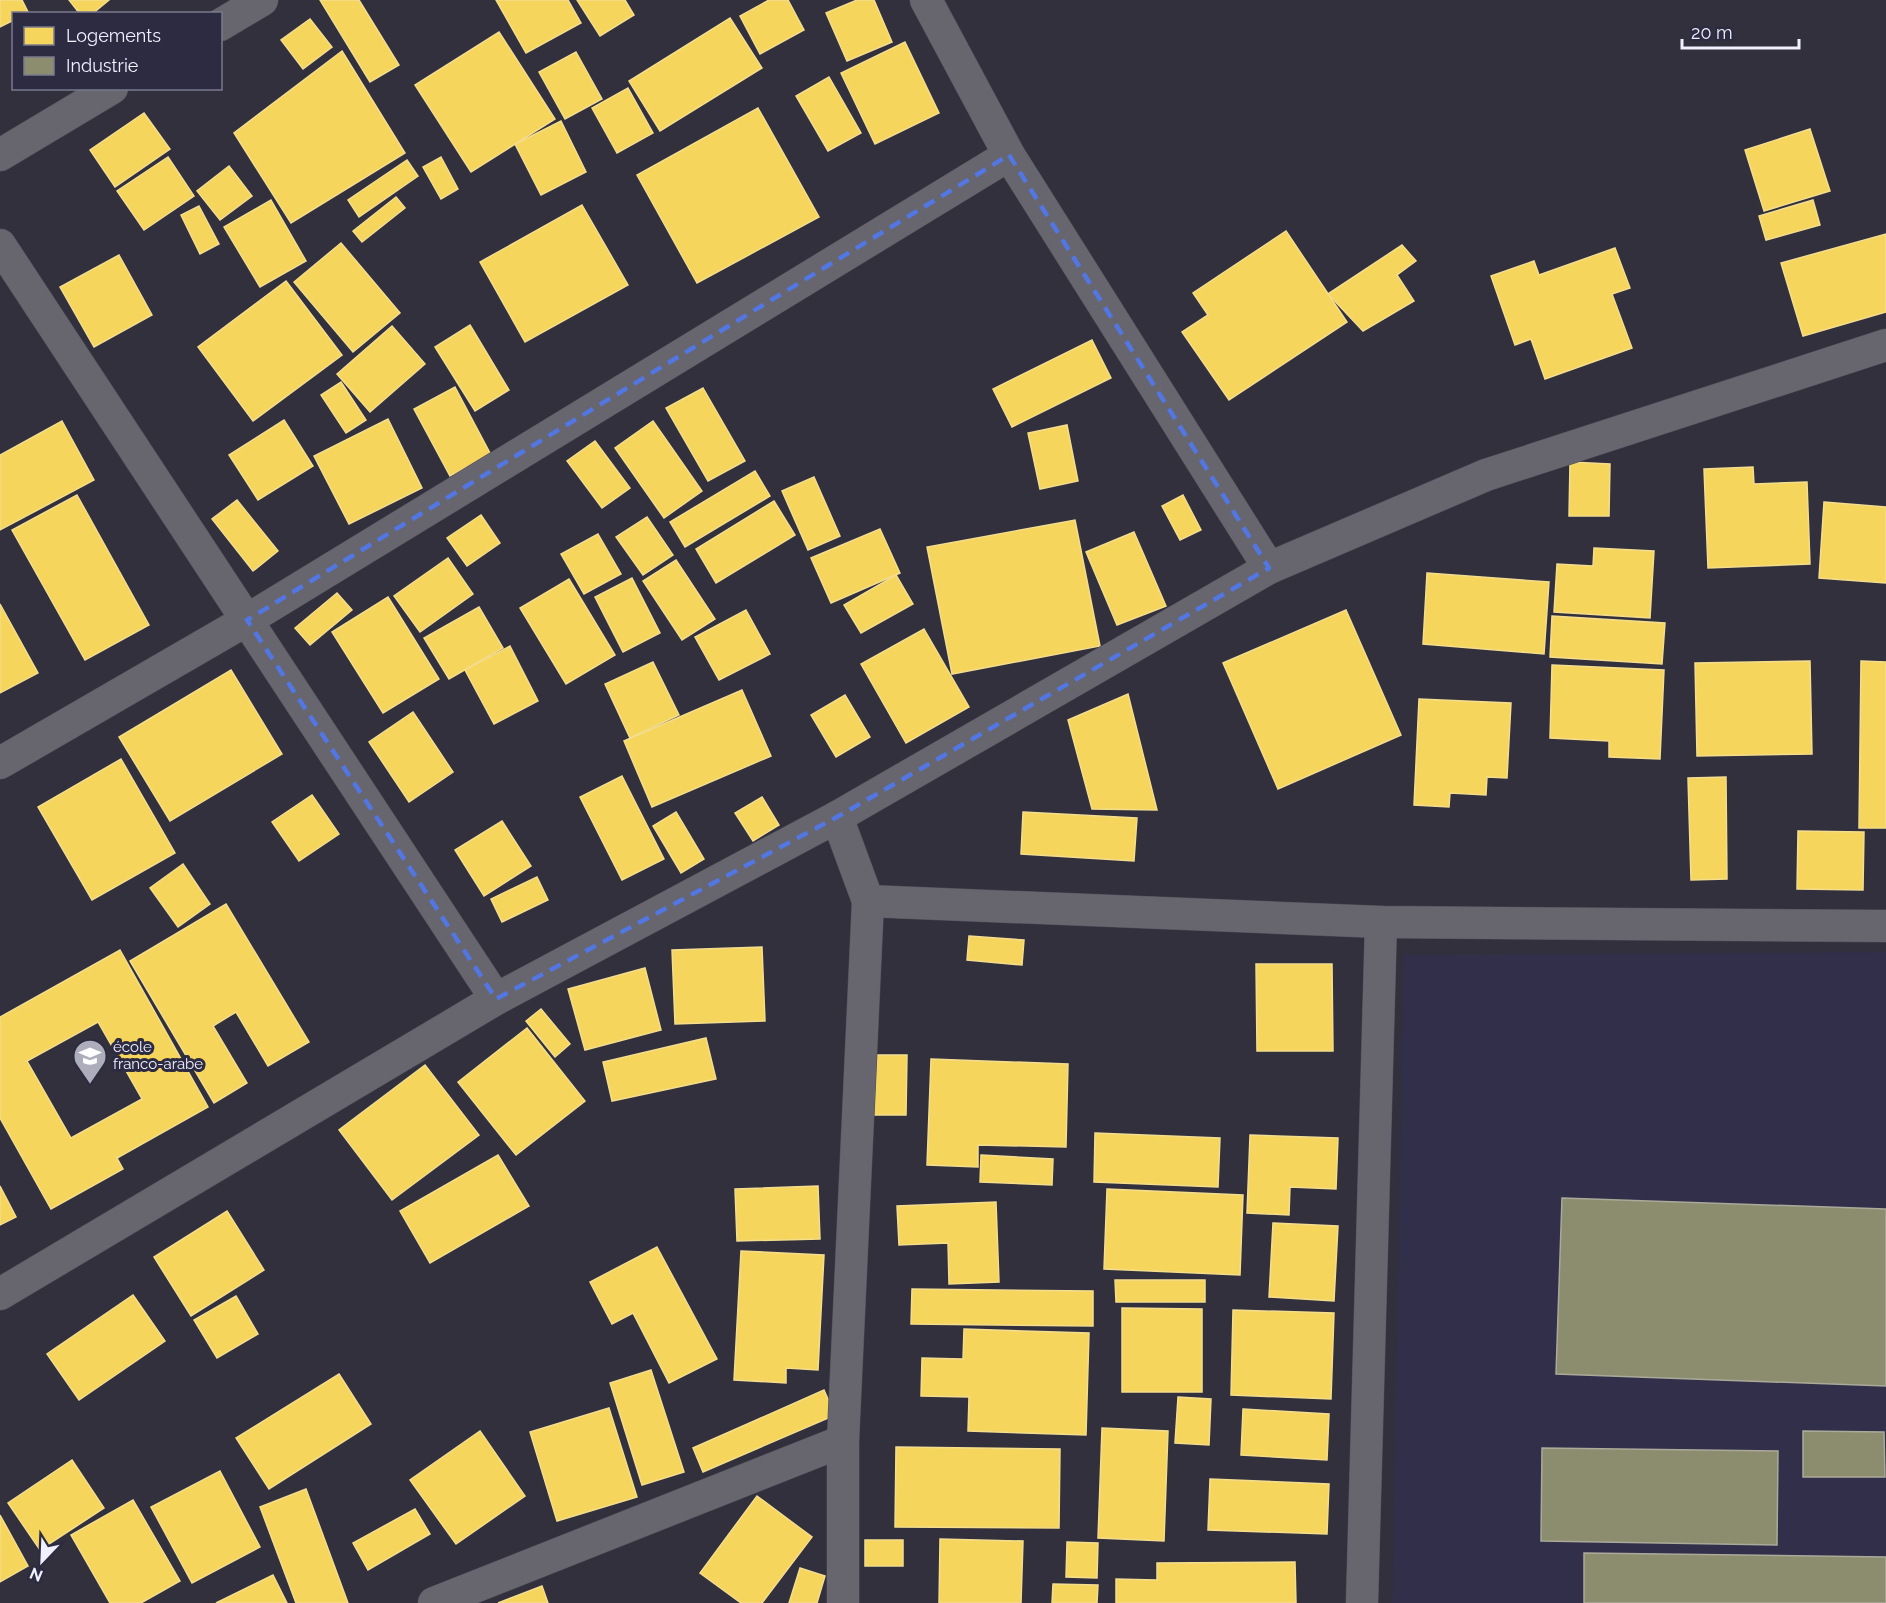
<svg xmlns="http://www.w3.org/2000/svg" width="1886" height="1603" font-family="Raleway,sans-serif">
	<style>
		.built { fill: #322f4a }
		.homes { fill: #f6d55c; stroke: #f4dd8d; stroke-width: 1.5; fill-rule: evenodd }
		.industry { fill: #8c8c6e; stroke: #aaaa9a; stroke-width: 1.5 }
		.lines { fill: none; stroke-linecap: round; stroke-linejoin: round }
		.street-casing { stroke: #4e4d57; stroke-width: 33 }
		.street { stroke: #67666f; stroke-width: 32 }
		.marked { fill: none; stroke: #5276e2; stroke-width: 4.5; stroke-dasharray: 12 8; stroke-linejoin: round }
		.labels { text-anchor: middle; stroke-width: 6; stroke-linejoin: round; paint-order: stroke }
		.poi-label { font-size: 15px; fill: #f0f0ff; stroke: #2d2b41; text-anchor: start }
	</style>
	<rect width="100%" height="100%" fill="#31303c"/>
	<polygon class="built" points="1886,952 1886,1603 1392,1603 1404,955"/>
	<g class="homes">
		<polygon points="0,0 22,0 28,12 14,14 14,20 0,27"/>
		<polygon points="69,0 109,0 92,14 80,14"/>
		<polygon points="320,0 359,0 399,65 370,82"/>
		<polygon points="496,0 568,0 581,23 526,53"/>
		<polygon points="577,0 625,0 634,15 600,36"/>
		<polygon points="769,0 788,0 804,30 760,54 740,16"/>
		<polygon points="857,0 874,0 892,42 847,61 826,13"/>
		<polygon points="730,18 762,68 660,131 629,81"/>
		<polygon points="310,19 332,47 303,69 281,40"/>
		<polygon points="499,32 555,119 471,172 415,85"/>
		<polygon points="905,42 939,113 875,144 841,73"/>
		<polygon points="342,51 405,153 291,223 234,133"/>
		<polygon points="576,52 602,99 565,119 539,72"/>
		<polygon points="829,77 861,133 828,151 796,96"/>
		<polygon points="628,88 653,133 617,153 592,108"/>
		<polygon points="758,108 819,217 697,283 637,175"/>
		<polygon points="144,113 170,149 115,187 90,150"/>
		<polygon points="561,121 586,172 541,195 515,144"/>
		<polygon points="1810,129 1830,191 1764,211 1745,150"/>
		<polygon points="168,157 194,196 144,230 117,191"/>
		<polygon points="441,157 458,189 441,199 423,167"/>
		<polygon points="407,160 418,176 359,217 348,200"/>
		<polygon points="229,166 252,196 220,220 197,191"/>
		<polygon points="396,197 405,208 362,242 353,231"/>
		<polygon points="271,200 306,261 260,287 224,227"/>
		<polygon points="1813,200 1820,225 1766,240 1759,216"/>
		<polygon points="582,205 628,285 525,342 480,262"/>
		<polygon points="199,206 219,244 200,254 181,215"/>
		<polygon points="1286,231 1347,322 1229,400 1182,332 1208,315 1193,293"/>
		<polygon points="1886,234 1886,312 1803,336 1781,263"/>
		<polygon points="341,243 400,313 353,352 294,282"/>
		<polygon points="1402,245 1416,261 1397,275 1414,301 1363,331 1328,294"/>
		<polygon points="1615,248 1630,288 1612,294 1632,348 1545,379 1531,339 1515,345 1491,276 1534,261 1539,275"/>
		<polygon points="119,255 152,315 94,347 60,287"/>
		<polygon points="286,281 342,355 253,421 198,347"/>
		<polygon points="470,325 509,390 475,411 435,347"/>
		<polygon points="392,326 425,364 370,412 337,374"/>
		<polygon points="1092,340 1111,378 1012,427 993,389"/>
		<polygon points="341,382 366,420 346,433 321,395"/>
		<polygon points="455,387 491,455 450,476 414,409"/>
		<polygon points="703,388 745,461 708,481 666,408"/>
		<polygon points="388,419 422,488 349,524 314,456"/>
		<polygon points="284,420 313,466 258,500 229,455"/>
		<polygon points="62,421 94,480 0,530 0,455"/>
		<polygon points="653,421 702,491 664,518 615,448"/>
		<polygon points="1067,425 1078,481 1040,489 1028,433"/>
		<polygon points="595,441 630,488 602,508 567,461"/>
		<polygon points="1570,462 1610,464 1609,516 1569,516"/>
		<polygon points="1753,467 1754,484 1807,482 1810,564 1708,568 1704,469"/>
		<polygon points="755,471 770,496 685,547 670,522"/>
		<polygon points="814,477 840,536 808,550 782,491"/>
		<polygon points="77,495 149,625 85,660 12,530"/>
		<polygon points="1183,495 1201,530 1180,540 1162,506"/>
		<polygon points="237,500 278,551 253,571 212,519"/>
		<polygon points="774,501 795,535 716,583 696,549"/>
		<polygon points="1824,502 1886,507 1886,583 1819,578"/>
		<polygon points="481,515 500,543 467,566 447,538"/>
		<polygon points="647,517 673,555 643,575 616,537"/>
		<polygon points="1075,520 1100,646 952,674 927,547"/>
		<polygon points="880,529 900,573 831,603 811,558"/>
		<polygon points="1134,532 1166,606 1117,625 1086,552"/>
		<polygon points="598,534 621,574 584,594 561,554"/>
		<polygon points="1594,548 1654,551 1650,618 1554,612 1557,564 1593,566"/>
		<polygon points="448,558 473,594 420,632 394,596"/>
		<polygon points="676,560 715,619 682,640 643,581"/>
		<polygon points="1427,573 1549,582 1544,654 1423,644"/>
		<polygon points="896,575 913,604 861,633 844,605"/>
		<polygon points="632,578 660,633 623,652 595,597"/>
		<polygon points="569,579 615,655 566,684 520,608"/>
		<polygon points="337,593 352,610 310,645 295,628"/>
		<polygon points="388,597 439,679 383,713 332,632"/>
		<polygon points="0,604 38,673 0,693"/>
		<polygon points="479,607 503,648 449,679 424,638"/>
		<polygon points="746,610 770,654 719,680 695,637"/>
		<polygon points="1346,610 1401,735 1278,789 1223,663"/>
		<polygon points="1552,616 1665,623 1662,664 1550,657"/>
		<polygon points="924,629 969,707 906,743 861,664"/>
		<polygon points="510,646 538,701 494,724 465,670"/>
		<polygon points="1810,661 1812,754 1697,756 1695,663"/>
		<polygon points="1861,661 1886,662 1886,828 1859,828"/>
		<polygon points="653,662 679,715 630,738 605,684"/>
		<polygon points="1552,665 1664,670 1660,759 1609,757 1609,741 1550,738"/>
		<polygon points="231,670 282,754 170,821 119,737"/>
		<polygon points="742,690 771,756 652,807 624,741"/>
		<polygon points="1128,694 1157,810 1092,809 1068,720"/>
		<polygon points="845,695 870,737 836,757 811,715"/>
		<polygon points="1419,699 1511,703 1507,778 1487,777 1486,795 1450,793 1449,807 1414,805"/>
		<polygon points="413,712 453,772 409,802 369,742"/>
		<polygon points="121,759 175,853 92,900 38,807"/>
		<polygon points="622,776 664,859 622,880 580,797"/>
		<polygon points="1726,777 1727,879 1691,880 1688,778"/>
		<polygon points="312,795 339,834 299,861 272,822"/>
		<polygon points="762,797 779,825 753,841 735,813"/>
		<polygon points="676,812 704,859 681,873 653,826"/>
		<polygon points="1023,812 1137,818 1134,861 1021,854"/>
		<polygon points="502,821 531,866 484,896 455,850"/>
		<polygon points="1798,831 1864,832 1863,890 1797,889"/>
		<polygon points="183,864 210,904 178,927 150,888"/>
		<polygon points="537,877 548,900 502,922 491,899"/>
		<polygon points="226,904 309,1042 268,1066 236,1012 213,1026 247,1083 214,1103 130,961"/>
		<polygon points="969,936 1024,940 1022,965 967,960"/>
		<polygon points="762,947 765,1021 675,1024 672,950"/>
		<path d="M120 950 208 1107 117 1158 123 1169 51 1209 0 1118V1017ZM98 1022 142 1099 71 1138 27 1061Z"/>
		<polygon points="1256,964 1332,964 1333,1051 1257,1051"/>
		<polygon points="645,968 661,1030 585,1050 568,989"/>
		<polygon points="541,1009 570,1044 555,1057 526,1021"/>
		<polygon points="527,1028 585,1101 516,1155 458,1082"/>
		<polygon points="706,1038 716,1079 612,1101 603,1062"/>
		<polygon points="873,1055 907,1055 906,1115 873,1115"/>
		<polygon points="931,1059 1068,1064 1066,1147 978,1145 978,1167 927,1165"/>
		<polygon points="425,1065 479,1135 392,1200 339,1130"/>
		<polygon points="1095,1133 1220,1138 1218,1187 1094,1182"/>
		<polygon points="1250,1135 1338,1138 1336,1189 1290,1187 1289,1215 1247,1213"/>
		<polygon points="498,1155 529,1206 430,1263 400,1211"/>
		<polygon points="981,1155 1053,1159 1052,1185 980,1182"/>
		<polygon points="0,1186 16,1217 0,1225"/>
		<polygon points="818,1186 820,1239 737,1241 735,1189"/>
		<polygon points="1107,1189 1243,1195 1240,1275 1104,1269"/>
		<polygon points="996,1202 999,1282 949,1284 948,1243 899,1245 897,1206"/>
		<polygon points="227,1211 264,1270 191,1316 154,1257"/>
		<polygon points="1273,1223 1338,1226 1334,1301 1269,1297"/>
		<polygon points="657,1247 717,1359 669,1383 633,1313 612,1324 590,1282"/>
		<polygon points="741,1251 824,1255 818,1370 786,1368 786,1383 734,1380"/>
		<polygon points="1115,1280 1205,1280 1205,1302 1116,1302"/>
		<polygon points="912,1289 1093,1291 1093,1326 911,1324"/>
		<polygon points="133,1295 165,1341 79,1400 47,1354"/>
		<polygon points="236,1296 258,1334 217,1358 194,1320"/>
		<polygon points="1122,1308 1202,1309 1202,1392 1122,1392"/>
		<polygon points="1233,1310 1334,1313 1331,1399 1231,1395"/>
		<polygon points="964,1329 1089,1333 1086,1435 968,1431 969,1397 921,1396 922,1358 963,1359"/>
		<polygon points="651,1370 684,1472 642,1485 610,1383"/>
		<polygon points="339,1374 371,1424 269,1489 236,1438"/>
		<polygon points="824,1390 835,1415 703,1472 693,1448"/>
		<polygon points="1178,1397 1211,1399 1209,1445 1175,1443"/>
		<polygon points="609,1408 637,1497 557,1521 530,1432"/>
		<polygon points="1243,1409 1329,1414 1327,1460 1241,1455"/>
		<polygon points="1102,1428 1168,1431 1164,1541 1098,1538"/>
		<polygon points="480,1431 525,1496 456,1544 410,1480"/>
		<polygon points="896,1447 1060,1449 1059,1528 895,1527"/>
		<polygon points="72,1460 104,1508 40,1550 8,1503"/>
		<polygon points="220,1471 260,1547 192,1583 151,1507"/>
		<polygon points="1210,1479 1329,1484 1327,1534 1208,1530"/>
		<polygon points="306,1489 348,1603 296,1603 260,1507"/>
		<polygon points="757,1496 812,1537 762,1603 741,1603 700,1573"/>
		<polygon points="133,1500 180,1581 141,1603 110,1603 71,1535"/>
		<polygon points="415,1509 430,1534 368,1570 353,1543"/>
		<polygon points="0,1515 28,1566 0,1582"/>
		<polygon points="940,1539 1023,1541 1021,1603 939,1603"/>
		<rect x="865" y="1540" width="38" height="26"/>
		<polygon points="1067,1542 1098,1543 1097,1578 1066,1577"/>
		<polygon points="1295,1562 1296,1603 1116,1603 1116,1579 1157,1580 1157,1563"/>
		<polygon points="800,1568 825,1576 817,1603 789,1603"/>
		<polygon points="273,1575 287,1603 216,1603"/>
		<polygon points="1053,1584 1098,1585 1097,1603 1052,1603"/>
		<polygon points="542,1586 548,1603 498,1603"/>
	</g>
	<g class="industry">
		<polygon points="1562,1198 1886,1209 1886,1386 1556,1374"/>
		<polygon points="1803,1431 1884,1432 1885,1477 1803,1477"/>
		<polygon points="1542,1448 1778,1451 1777,1545 1541,1541"/>
		<polygon points="1584,1553 1886,1557 1886,1603 1584,1603"/>
	</g>
	<g class="lines">
		<g class="street-casing">
			<g id="street">
				<polyline points="926,0 1009,155 1269,568"/>
				<polyline points="220,25 262,0"/>
				<polyline points="0,155 112,88"/>
				<polyline points="0,245 496,999"/>
				<polyline points="0,763 247,620 1009,155"/>
				<polyline points="837,817 868,901 1381,922 1886,926"/>
				<polyline points="0,1294 496,999 837,817 1269,568 1486,475 1886,345"/>
				<polyline points="434,1603 843,1441"/>
				<polyline points="843,1603 843,1441 868,901"/>
				<polyline points="1362,1603 1381,922"/>
			</g>
		</g>
		<use href="#street" class="street"/>
	</g>
	<path class="marked" d="M1009 155 1269 568 837 817 496 999 247 620Z"/>
	<defs>
		<g id="school-pin" transform="scale(1.725)"><path d="M0 17L-7.5 6A9.5 9.5 0 1 1 7.5 6Z" fill="#adadbb" stroke="#2d2b41"/><path d="M0-5L7-2L0 1L-7-2ZM-4 1L0 2.5L4 1V4Q0 6-4 4Z" fill="#fff"/></g>
	</defs>
	<g fill-rule="evenodd">
		<use href="#school-pin" x="90" y="1056"/>
	</g>
	<g class="labels">
		<g class="poi-label">
			<text x="113" y="1052">école<tspan x="113" dy="17">franco-arabe</tspan></text>
		</g>
	</g>
	<rect x="12" y="12" width="210" height="78" fill="#2d2b41" stroke="#7b7a8d" stroke-width="1.5"/>
	<rect x="24" y="27" width="30" height="18" fill="#f6d55c" stroke="#7b7a8d" stroke-width="1.5"/>
	<text x="66" y="42" font-size="18" fill="#f0f0ff">Logements</text>
	<rect x="24" y="57" width="30" height="18" fill="#8c8c6e" stroke="#7b7a8d" stroke-width="1.5"/>
	<text x="66" y="72" font-size="18" fill="#f0f0ff">Industrie</text>
	<g transform="translate(42 1561) rotate(203)" stroke="#2d2b41" stroke-width="4.5" paint-order="stroke">
	<path d="M0-4.5L10 22L0 15L-10 22Z" fill="#f0f0ff"/>
	<text y="-9" font-size="16" font-weight="bold" text-anchor="middle" fill="#f0f0ff">N</text>
	</g>
	<path d="M1682 39v9h117v-9" fill="none" stroke="#f0f0ff" stroke-width="3"/>
	<text x="1691" y="39" font-size="18" fill="#f0f0ff" stroke="#2d2b41" stroke-width="4.5" paint-order="stroke">20 m</text>
</svg>
